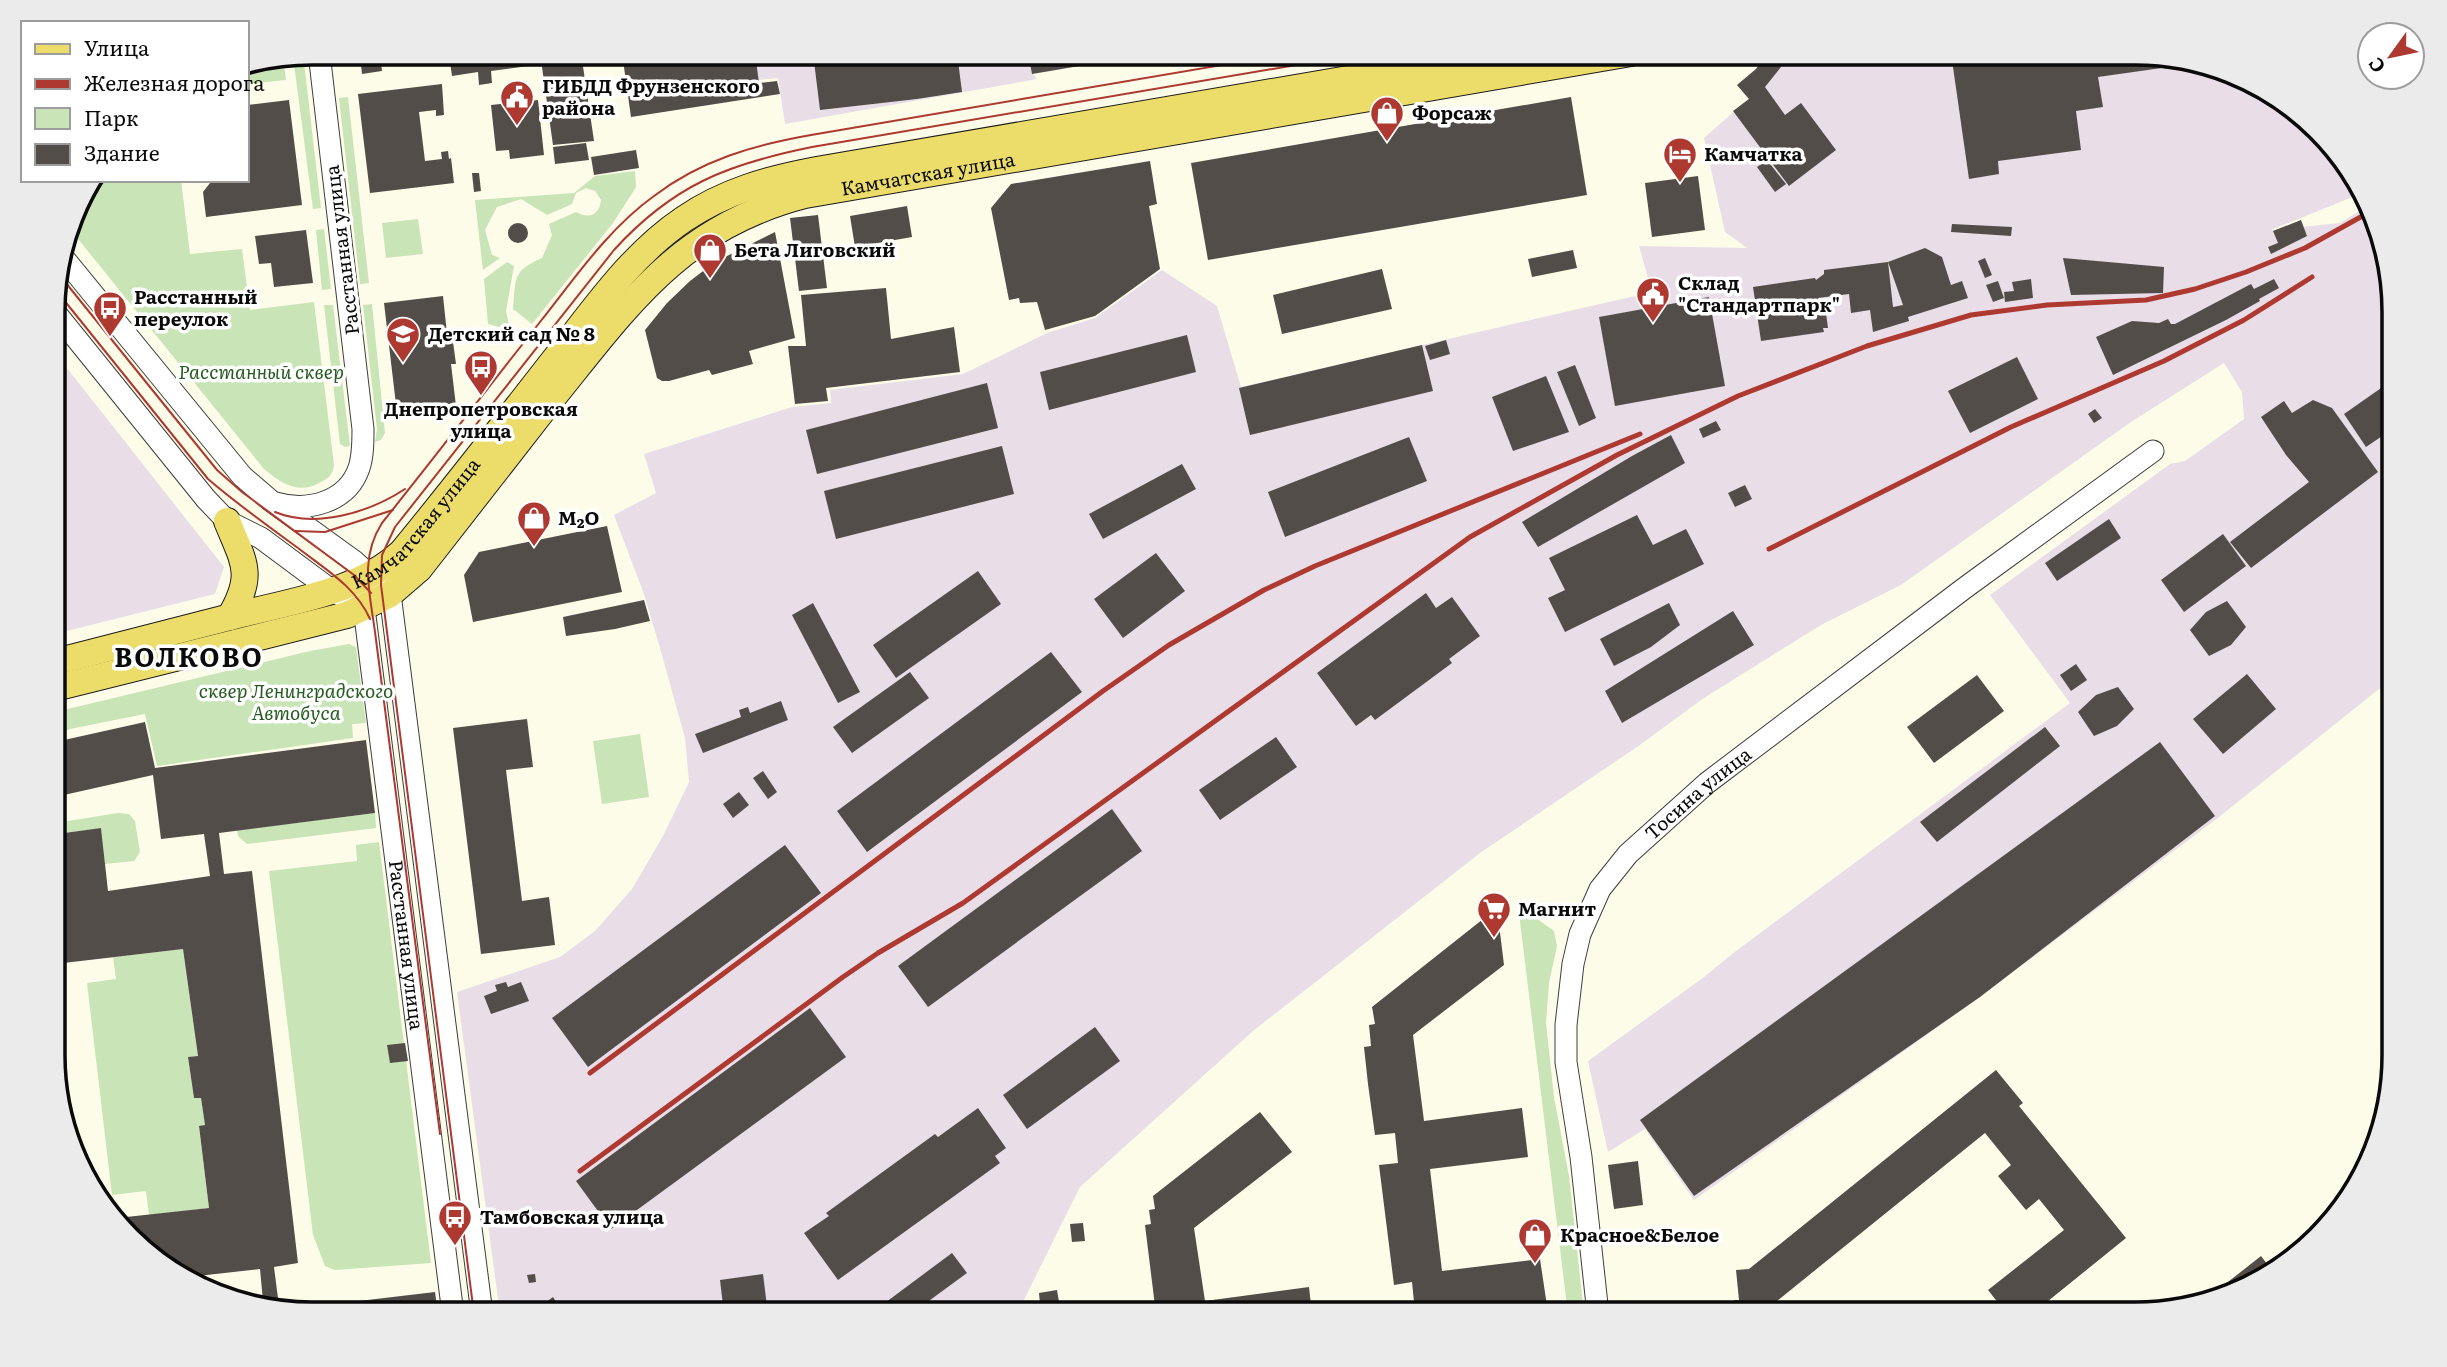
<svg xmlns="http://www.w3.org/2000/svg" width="2447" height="1367" font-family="Literata,serif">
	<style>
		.industrial { fill: #e9dee8 }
		.green { fill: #c9e4b7 }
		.building { fill: #524d48; fill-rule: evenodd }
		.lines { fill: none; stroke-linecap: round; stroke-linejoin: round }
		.minor-casing { stroke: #3d3d3d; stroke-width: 23 }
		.major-casing { stroke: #1b1b1b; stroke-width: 28 }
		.minor { stroke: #fff; stroke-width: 21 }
		.major { stroke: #ecdc6a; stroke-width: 26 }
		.tram { stroke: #ad3930; stroke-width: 2 }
		.rail { stroke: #ad3930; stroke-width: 5 }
		.labels { text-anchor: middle; stroke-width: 7; stroke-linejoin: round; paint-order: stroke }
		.poi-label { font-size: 19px; font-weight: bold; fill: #0a0a0a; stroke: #fff; text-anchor: start }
		.street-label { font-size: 19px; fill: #0a0a0a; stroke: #fff }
		.park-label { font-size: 19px; font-style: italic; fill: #265b21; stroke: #fff }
		.district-label { font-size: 26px; font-weight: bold; letter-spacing: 2px; fill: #0a0a0a; stroke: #fff }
		.rim { fill: none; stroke: #0a0a0a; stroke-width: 3.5 }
	</style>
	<rect width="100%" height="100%" fill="#fdfce9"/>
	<g class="industrial">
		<polygon points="754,53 1157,53 1033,74 1037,79 785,124 778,78 757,80"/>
		<polygon points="1766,53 2135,53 2264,87 2351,168 2360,194 2271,230 2340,223 2364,208 2394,295 2394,677 2219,817 1980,997 1694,1200 1645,1129 1608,1152 1588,1061 1704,977 1732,954 2070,703 1990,595 2170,464 2185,461 2244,419 2242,392 2224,363 2131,422 1901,585 1821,625 1704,698 1637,747 1480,853 1253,1031 1080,1187 1017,1314 500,1314 457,992 560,957 595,931 632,889 663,836 689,782 685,738 660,648 644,594 614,515 656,493 644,454 792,407 831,403 830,390 963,374 1047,333 1095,318 1162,270 1217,306 1241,387 1652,292 1639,246 1747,248 1725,232 1704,138 1748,99 1737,85 1756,69"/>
		<polygon points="55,353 224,567 215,594 55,634"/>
	</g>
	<g class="green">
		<polygon points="303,54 321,208 313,209 293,56"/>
		<polygon points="283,58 286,80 247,84 247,65"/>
		<polygon points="348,97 369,283 360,284 339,98"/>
		<path d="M635 171 636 187 613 223 532 324 513 309C516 278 512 271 542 258L552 235 549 224 576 212C589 219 599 216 601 200L595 191 586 188 576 193 572 204 547 215 521 199 497 207 485 230 492 255 500 258 483 270 475 200 574 193 595 176Z"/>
		<path d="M92 180H181L190 254 242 249 250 310 314 302 334 465C333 474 329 478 321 482 299 495 282 484 264 469L70 229 79 197Z"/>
		<polygon points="418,219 423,254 386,258 382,223"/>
		<polygon points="324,229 331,289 322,290 316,230"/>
		<polygon points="507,262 514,266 506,311 510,330 488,324 484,279"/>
		<polygon points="372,304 385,433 381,440 375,442 377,429 363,305"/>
		<polygon points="324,305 333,305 350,446 345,447 340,444"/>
		<polygon points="349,644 356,647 366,723 352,724 353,738 157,766 145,714 70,729 55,736 55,712 310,651"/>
		<polygon points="640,734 649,797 602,804 593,741"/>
		<polygon points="118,813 129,814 135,821 140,852 134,861 105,864 101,828 58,834 65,897 55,898 55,823"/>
		<polygon points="375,813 376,828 247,844 238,836 237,830"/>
		<polygon points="379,842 431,1263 335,1270 325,1266 313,1235 269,871 357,861 356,845"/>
		<polygon points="1518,905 1554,931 1557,946 1549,983 1546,1023 1554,1097 1569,1176 1584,1314 1568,1314"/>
		<polygon points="183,949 198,1056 188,1057 194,1098 201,1098 205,1125 199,1127 209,1208 149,1215 146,1191 112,1195 87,983 116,979 113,957"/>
	</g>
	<g class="building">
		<polygon points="412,53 440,53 440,54 413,58"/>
		<polygon points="469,53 534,53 536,65 491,71 492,83 479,85 478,72 452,76 449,55"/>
		<polygon points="540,53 581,53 594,141 553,145"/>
		<polygon points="622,53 755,53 759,83 777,81 780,94 631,117"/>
		<polygon points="813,53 957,53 962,92 917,99 820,110"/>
		<polygon points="1028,53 1150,53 1150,54 1032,74"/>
		<polygon points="1951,53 2135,53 2183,65 2098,77 2103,107 2076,111 2081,150 1998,161 1999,174 1969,179"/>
		<polygon points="1766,55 1781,67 1765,87 1785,115 1801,103 1836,150 1789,186 1733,111 1749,99 1737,85 1756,69"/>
		<polygon points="381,62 382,71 362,74 361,65"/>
		<polygon points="442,84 444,115 436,116 436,110 419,112 425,161 442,159 441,152 448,151 449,159 451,158 454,183 370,193 358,94"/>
		<polygon points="1571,97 1587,195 1208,260 1191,163"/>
		<polygon points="289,100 302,205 206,217 203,192 210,183 247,180 247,105"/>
		<polygon points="538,100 544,155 510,159 509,150 496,151 491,105"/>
		<polygon points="586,143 589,160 555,164 553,147"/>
		<polygon points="636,150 639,168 594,175 591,157"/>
		<polygon points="1767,160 1786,184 1775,192 1757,167"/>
		<polygon points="1150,161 1157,204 1149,206 1160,269 1095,316 1045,330 1037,302 1020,303 1019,298 1009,300 991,208 1011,184"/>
		<polygon points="472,173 479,173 481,191 474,192"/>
		<polygon points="1698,176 1705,230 1652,237 1645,183"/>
		<polygon points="907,206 912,237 855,247 850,216"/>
		<polygon points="818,215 827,288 799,291 790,218"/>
		<polygon points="2301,220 2307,236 2271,254 2268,247 2278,243 2273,231"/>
		<circle cx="518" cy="233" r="10"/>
		<polygon points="1952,224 2012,227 2011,236 1951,232"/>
		<polygon points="306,230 313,283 274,287 271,263 259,264 255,236"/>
		<polygon points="775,232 795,338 749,351 753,364 712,375 709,370 669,381 662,381 657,378 645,330 667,303 690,281 715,262"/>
		<path d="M1925 248 1942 257 1951 285 1962 281 1968 298 1908 317 1909 321 1873 332 1870 310 1851 313 1849 294 1818 298 1820 307 1825 306 1828 328H1823L1824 332 1761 341 1753 287 1815 278 1816 280 1824 274V270L1888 262ZM1888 262 1903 305 1893 307Z"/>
		<polygon points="1573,250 1577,268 1532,277 1528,259"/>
		<polygon points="1985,258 1992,275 1985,278 1978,261"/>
		<polygon points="2063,258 2164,267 2163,293 2071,295"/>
		<polygon points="1382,269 1392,309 1282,334 1273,295"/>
		<polygon points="2031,279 2033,298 2005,302 2004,292 2014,291 2012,282"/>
		<polygon points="2274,279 2279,288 2259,299 2260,301 2226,320 2113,375 2096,337 2132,321 2159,323 2168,319 2171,324 2175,324 2251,284 2254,289"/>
		<polygon points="1998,281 2004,298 1993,302 1986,285"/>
		<polygon points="886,288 891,339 954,327 960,372 826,388 828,401 795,404 788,346 806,346 801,295"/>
		<polygon points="443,296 448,343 453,342 456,364 451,364 456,406 397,413 384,303"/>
		<polygon points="1709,297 1725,386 1615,406 1599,317"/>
		<polygon points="1187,335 1196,372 1049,410 1040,372"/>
		<polygon points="1446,340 1450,354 1430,360 1425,346"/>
		<polygon points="1422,345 1433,391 1250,435 1239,388"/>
		<polygon points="2017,357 2038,399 1970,433 1948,391"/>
		<polygon points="1575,365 1596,418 1579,426 1557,372"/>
		<polygon points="1546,376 1569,432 1513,451 1492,397"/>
		<polygon points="2394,379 2394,428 2366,447 2344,414"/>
		<polygon points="987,383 998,428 817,474 806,430"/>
		<polygon points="2313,400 2332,408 2378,472 2251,568 2230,542 2309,482 2286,455 2261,417 2284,401 2292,413"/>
		<polygon points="2095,409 2102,418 2094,423 2088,414"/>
		<polygon points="1716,421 1721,430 1703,438 1699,429"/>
		<polygon points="1671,435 1685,463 1538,547 1522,522 1632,456"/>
		<polygon points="1409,437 1427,481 1285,537 1268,492"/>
		<polygon points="1002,446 1014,494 836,539 824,491"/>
		<polygon points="1182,464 1196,489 1103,539 1089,514"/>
		<polygon points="1745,485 1752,499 1735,507 1728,493"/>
		<polygon points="1637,515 1653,545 1686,529 1704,564 1565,632 1548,598 1565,590 1549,558"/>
		<polygon points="2109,519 2121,538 2057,581 2045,563"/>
		<polygon points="607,526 622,592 473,622 464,575 479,552"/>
		<polygon points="2223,534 2246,566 2184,612 2161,580"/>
		<polygon points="1156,553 1185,591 1123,638 1094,599"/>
		<polygon points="978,571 1001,604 896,678 873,645"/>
		<polygon points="1426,593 1436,608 1452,597 1480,636 1449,659 1452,663 1375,720 1371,715 1356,726 1317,673"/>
		<polygon points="644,600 650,621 615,629 566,636 563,617"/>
		<polygon points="2227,601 2246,627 2231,645 2209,656 2190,630 2206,612"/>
		<polygon points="813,603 860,692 838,703 792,615"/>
		<polygon points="1669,603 1680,625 1651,647 1614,666 1600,639"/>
		<polygon points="1733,611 1754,645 1622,723 1605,691"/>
		<polygon points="1051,652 1082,692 867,852 837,811"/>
		<polygon points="2076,664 2087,680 2071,691 2060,675"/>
		<polygon points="910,672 929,698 852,753 833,727"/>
		<polygon points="2247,674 2276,709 2223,754 2193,719"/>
		<polygon points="1977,675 2004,711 1934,763 1907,727"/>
		<polygon points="2118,687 2134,709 2117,726 2094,736 2078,712 2096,695"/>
		<polygon points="781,701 788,720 703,753 695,734 741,717 739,710 748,707 750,713"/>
		<polygon points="527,719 533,767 506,770 522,901 549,897 555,945 481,954 453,728"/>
		<polygon points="145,722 155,768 366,740 375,813 219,833 224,874 252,871 298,1263 274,1267 279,1306 263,1301 260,1269 180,1278 117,1218 209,1208 199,1126 205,1125 201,1098 194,1098 188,1057 198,1056 183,949 55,964 55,898 65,897 57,834 101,828 108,891 210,876 204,834 161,839 153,775 55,797 55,742"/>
		<polygon points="2045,727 2060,746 1937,842 1920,822"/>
		<polygon points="1276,737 1297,767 1220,820 1199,790"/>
		<polygon points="2160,742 2215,816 1980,997 1694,1196 1640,1120"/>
		<polygon points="763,771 777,792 768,799 753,778"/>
		<polygon points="739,792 749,805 733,818 723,804"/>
		<polygon points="1112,809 1142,851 928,1007 898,966"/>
		<polygon points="785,845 821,893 588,1067 552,1018"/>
		<polygon points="1497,908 1504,965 1413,1035 1424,1121 1522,1108 1528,1157 1430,1169 1442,1271 1540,1259 1547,1306 1480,1314 1409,1314 1415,1312 1412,1282 1394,1285 1379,1165 1398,1163 1395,1133 1375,1135 1368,1084 1364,1047 1371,1046 1369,1025 1375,1024 1372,1007"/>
		<polygon points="506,982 508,987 521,982 529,1001 491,1014 484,996 497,991 495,985"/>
		<polygon points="810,1008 846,1057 611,1229 576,1181"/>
		<polygon points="1095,1027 1120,1061 1027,1129 1003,1095"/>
		<polygon points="405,1043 408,1061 390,1063 387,1045"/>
		<polygon points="1996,1070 2023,1103 2019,1106 2126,1238 2032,1314 2007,1314 1988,1290 2064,1230 2039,1199 2026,1210 1998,1176 2011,1165 1985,1133 1772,1305 1773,1314 1741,1314 1740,1305 1735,1305 1734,1300 1739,1300 1736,1270 1749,1269"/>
		<polygon points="978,1108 1006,1148 995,1156 1000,1163 838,1280 804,1233 829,1216 826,1213 935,1134 938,1137"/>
		<polygon points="1260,1112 1292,1152 1194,1228 1205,1301 1309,1287 1312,1314 1156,1314 1145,1225 1151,1224 1149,1210 1155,1209 1153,1196"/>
		<polygon points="1638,1161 1643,1205 1614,1209 1608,1165"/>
		<polygon points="2363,1173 2360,1184 2353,1192 2348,1185"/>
		<polygon points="1083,1223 1085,1241 1072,1242 1070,1224"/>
		<polygon points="952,1253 967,1273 911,1314 870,1314"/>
		<polygon points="2261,1256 2274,1273 2218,1301 2200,1304"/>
		<polygon points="535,1274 536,1282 529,1283 527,1275"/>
		<polygon points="763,1274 768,1314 724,1314 720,1280"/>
		<polygon points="1057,1290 1059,1302 1040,1304 1039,1293"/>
		<polygon points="435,1292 438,1314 312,1314 291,1309"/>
		<polygon points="553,1297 562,1311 557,1314 547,1314 541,1306"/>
	</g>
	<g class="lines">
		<g class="minor-casing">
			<g id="minor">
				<polyline points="62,256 242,476 271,501 354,561 390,594 482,1314"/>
				<polyline points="55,312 206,499 227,521 261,538 331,590 364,608"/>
				<path d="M276 503C307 512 347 503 359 468 363 456 363 442 363 429L319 53"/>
				<path id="s1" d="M367 594 364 608 453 1314"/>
				<path id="s2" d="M1598 1314 1581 1157 1566 1062V1025L1573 964 1580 934 1600 889 1628 854 1707 783 1966 587 2153 451"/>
			</g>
		</g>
		<g class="major-casing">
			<g id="major">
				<path d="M227 521C244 563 255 574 230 617"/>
				<path id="s3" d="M55 662C116 646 177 631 238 615 293 601 359 592 402 552 453 490 502 427 551 364 591 314 629 256 684 219 725 191 769 179 817 170L1500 53"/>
				<path id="s4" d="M55 688 347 615 390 594 419 569C462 513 506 457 550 401 627 306 679 227 805 195L1631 53"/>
			</g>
		</g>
		<use href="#minor" class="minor"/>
		<use href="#major" class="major"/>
		<g class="tram">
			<polyline points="57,272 217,470 242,492 354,575 371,593"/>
			<path d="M55 289 208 479C237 504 268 526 298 548 325 569 356 587 370 619"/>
			<path d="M275 512C316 529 370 512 405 489"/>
			<polyline points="295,531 325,532 393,510"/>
			<path d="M440 1134 375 632C370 593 359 559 382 523 435 457 487 389 540 322 575 278 608 229 654 196 701 160 754 145 811 135L1292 53"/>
			<path d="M474 1314 381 585 382 555 395 527 614 250C673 185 728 164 812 147L1367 53"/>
		</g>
		<g class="rail">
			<polyline points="1769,549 2011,427 2164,361 2244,320 2312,277"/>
			<polyline points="590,1073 1103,691 1169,645 1264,590 1315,566 1640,434"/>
			<polyline points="580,1171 843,977 878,953 963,903 1470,537 1617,455 1738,396 1867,346 1971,315 2047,305 2146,300 2195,289 2246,272 2305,248 2366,214"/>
		</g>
	</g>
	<defs>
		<g id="civic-pin" transform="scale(1.75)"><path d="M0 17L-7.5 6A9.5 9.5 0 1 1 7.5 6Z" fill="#ad3930" stroke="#fff"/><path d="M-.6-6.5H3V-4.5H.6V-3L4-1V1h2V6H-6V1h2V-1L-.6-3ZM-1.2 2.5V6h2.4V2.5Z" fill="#fff"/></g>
		<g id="shop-pin" transform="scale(1.75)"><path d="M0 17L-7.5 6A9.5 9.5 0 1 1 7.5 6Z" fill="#ad3930" stroke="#fff"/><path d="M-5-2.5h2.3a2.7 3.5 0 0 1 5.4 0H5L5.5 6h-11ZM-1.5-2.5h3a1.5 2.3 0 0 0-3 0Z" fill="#fff"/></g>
		<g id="hotel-pin" transform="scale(1.75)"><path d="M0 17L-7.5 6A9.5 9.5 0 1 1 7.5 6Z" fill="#ad3930" stroke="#fff"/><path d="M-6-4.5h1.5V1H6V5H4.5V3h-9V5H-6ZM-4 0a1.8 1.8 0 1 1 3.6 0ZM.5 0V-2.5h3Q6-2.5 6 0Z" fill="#fff"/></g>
		<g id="bus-pin" transform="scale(1.75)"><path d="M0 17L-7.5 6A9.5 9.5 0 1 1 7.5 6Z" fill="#ad3930" stroke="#fff"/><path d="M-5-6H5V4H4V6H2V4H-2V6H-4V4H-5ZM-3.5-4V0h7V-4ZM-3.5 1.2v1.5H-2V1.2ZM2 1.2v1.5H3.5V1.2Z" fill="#fff"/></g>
		<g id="school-pin" transform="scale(1.75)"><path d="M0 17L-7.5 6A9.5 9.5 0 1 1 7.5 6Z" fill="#ad3930" stroke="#fff"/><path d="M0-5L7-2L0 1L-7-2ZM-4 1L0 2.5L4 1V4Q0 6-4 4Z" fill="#fff"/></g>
		<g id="supermarket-pin" transform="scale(1.75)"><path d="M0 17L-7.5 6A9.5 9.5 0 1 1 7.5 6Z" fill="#ad3930" stroke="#fff"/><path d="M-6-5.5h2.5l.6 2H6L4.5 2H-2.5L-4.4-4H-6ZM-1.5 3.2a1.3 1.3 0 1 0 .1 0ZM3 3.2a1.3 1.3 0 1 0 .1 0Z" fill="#fff"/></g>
	</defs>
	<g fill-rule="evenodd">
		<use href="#civic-pin" x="517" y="97"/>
		<use href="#shop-pin" x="1387" y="113"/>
		<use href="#hotel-pin" x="1680" y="154"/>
		<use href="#shop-pin" x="710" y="250"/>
		<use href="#civic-pin" x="1653" y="294"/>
		<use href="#bus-pin" x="110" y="308"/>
		<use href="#school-pin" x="403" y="334"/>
		<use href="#bus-pin" x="481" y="367"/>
		<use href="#shop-pin" x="534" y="518"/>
		<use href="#supermarket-pin" x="1494" y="909"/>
		<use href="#bus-pin" x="455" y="1217"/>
		<use href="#shop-pin" x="1535" y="1235"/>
	</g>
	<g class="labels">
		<g class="poi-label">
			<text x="542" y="93">ГИБДД Фрунзенского<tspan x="542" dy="22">района</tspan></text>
			<text x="1412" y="120">Форсаж</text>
			<text x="1704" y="161">Камчатка</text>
			<text x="734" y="257">Бета Лиговский</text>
			<text x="1678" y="290">Склад<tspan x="1678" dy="22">"Стандартпарк"</tspan></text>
			<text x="134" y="304">Расстанный<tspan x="134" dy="22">переулок</tspan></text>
			<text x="428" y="341">Детский сад № 8</text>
			<text x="481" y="416" text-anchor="middle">Днепропетровская<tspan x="481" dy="22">улица</tspan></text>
			<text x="558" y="525">М₂O</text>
			<text x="1518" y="916">Магнит</text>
			<text x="480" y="1224">Тамбовская улица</text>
			<text x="1560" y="1242">Красное&amp;Белое</text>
		</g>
		<g class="street-label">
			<text dy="7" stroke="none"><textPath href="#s4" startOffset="1060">Камчатская улица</textPath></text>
			<text transform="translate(342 250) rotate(-97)" y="7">Расстанная улица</text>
			<text dy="7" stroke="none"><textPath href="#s3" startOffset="396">Камчатская улица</textPath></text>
			<text dy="7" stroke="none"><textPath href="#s2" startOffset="570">Тосина улица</textPath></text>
			<text dy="7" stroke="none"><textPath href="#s1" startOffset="354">Расстанная улица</textPath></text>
		</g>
		<g class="park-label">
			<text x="261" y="379">Расстанный сквер</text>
			<text x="296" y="698">сквер Ленинградского<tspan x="296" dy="22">Автобуса</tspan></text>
		</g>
		<g class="district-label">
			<text x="189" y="667">ВОЛКОВО</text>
		</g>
	</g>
	<path d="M0 0H2447V1367H0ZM312 65H2135A247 247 0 0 1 2382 312V1055A247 247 0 0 1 2135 1302H312A247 247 0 0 1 65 1055V312A247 247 0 0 1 312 65Z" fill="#ebebeb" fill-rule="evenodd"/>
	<path class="rim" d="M312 65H2135A247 247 0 0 1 2382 312V1055A247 247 0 0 1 2135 1302H312A247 247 0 0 1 65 1055V312A247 247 0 0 1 312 65Z"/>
	<rect x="21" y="21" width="228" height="161" fill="#ffffff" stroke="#9d9d9d" stroke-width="2"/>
	<rect x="35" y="44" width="35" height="10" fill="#ecdc6a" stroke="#9d9d9d" stroke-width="2"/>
	<text x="84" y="56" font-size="21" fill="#0a0a0a">Улица</text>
	<rect x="35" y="79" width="35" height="10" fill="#ad3930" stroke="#9d9d9d" stroke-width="2"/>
	<text x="84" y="91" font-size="21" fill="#0a0a0a">Железная дорога</text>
	<rect x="35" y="108" width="35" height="21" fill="#c9e4b7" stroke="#9d9d9d" stroke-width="2"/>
	<text x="84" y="126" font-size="21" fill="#0a0a0a">Парк</text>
	<rect x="35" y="144" width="35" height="21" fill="#524d48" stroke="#9d9d9d" stroke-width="2"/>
	<text x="84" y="161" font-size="21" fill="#0a0a0a">Здание</text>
	<g transform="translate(2391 56) rotate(237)"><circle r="33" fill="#ffffff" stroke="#9d9d9d" stroke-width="2"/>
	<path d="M0-5L12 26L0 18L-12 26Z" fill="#ad3930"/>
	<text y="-10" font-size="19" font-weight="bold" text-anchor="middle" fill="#0a0a0a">С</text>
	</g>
</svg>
